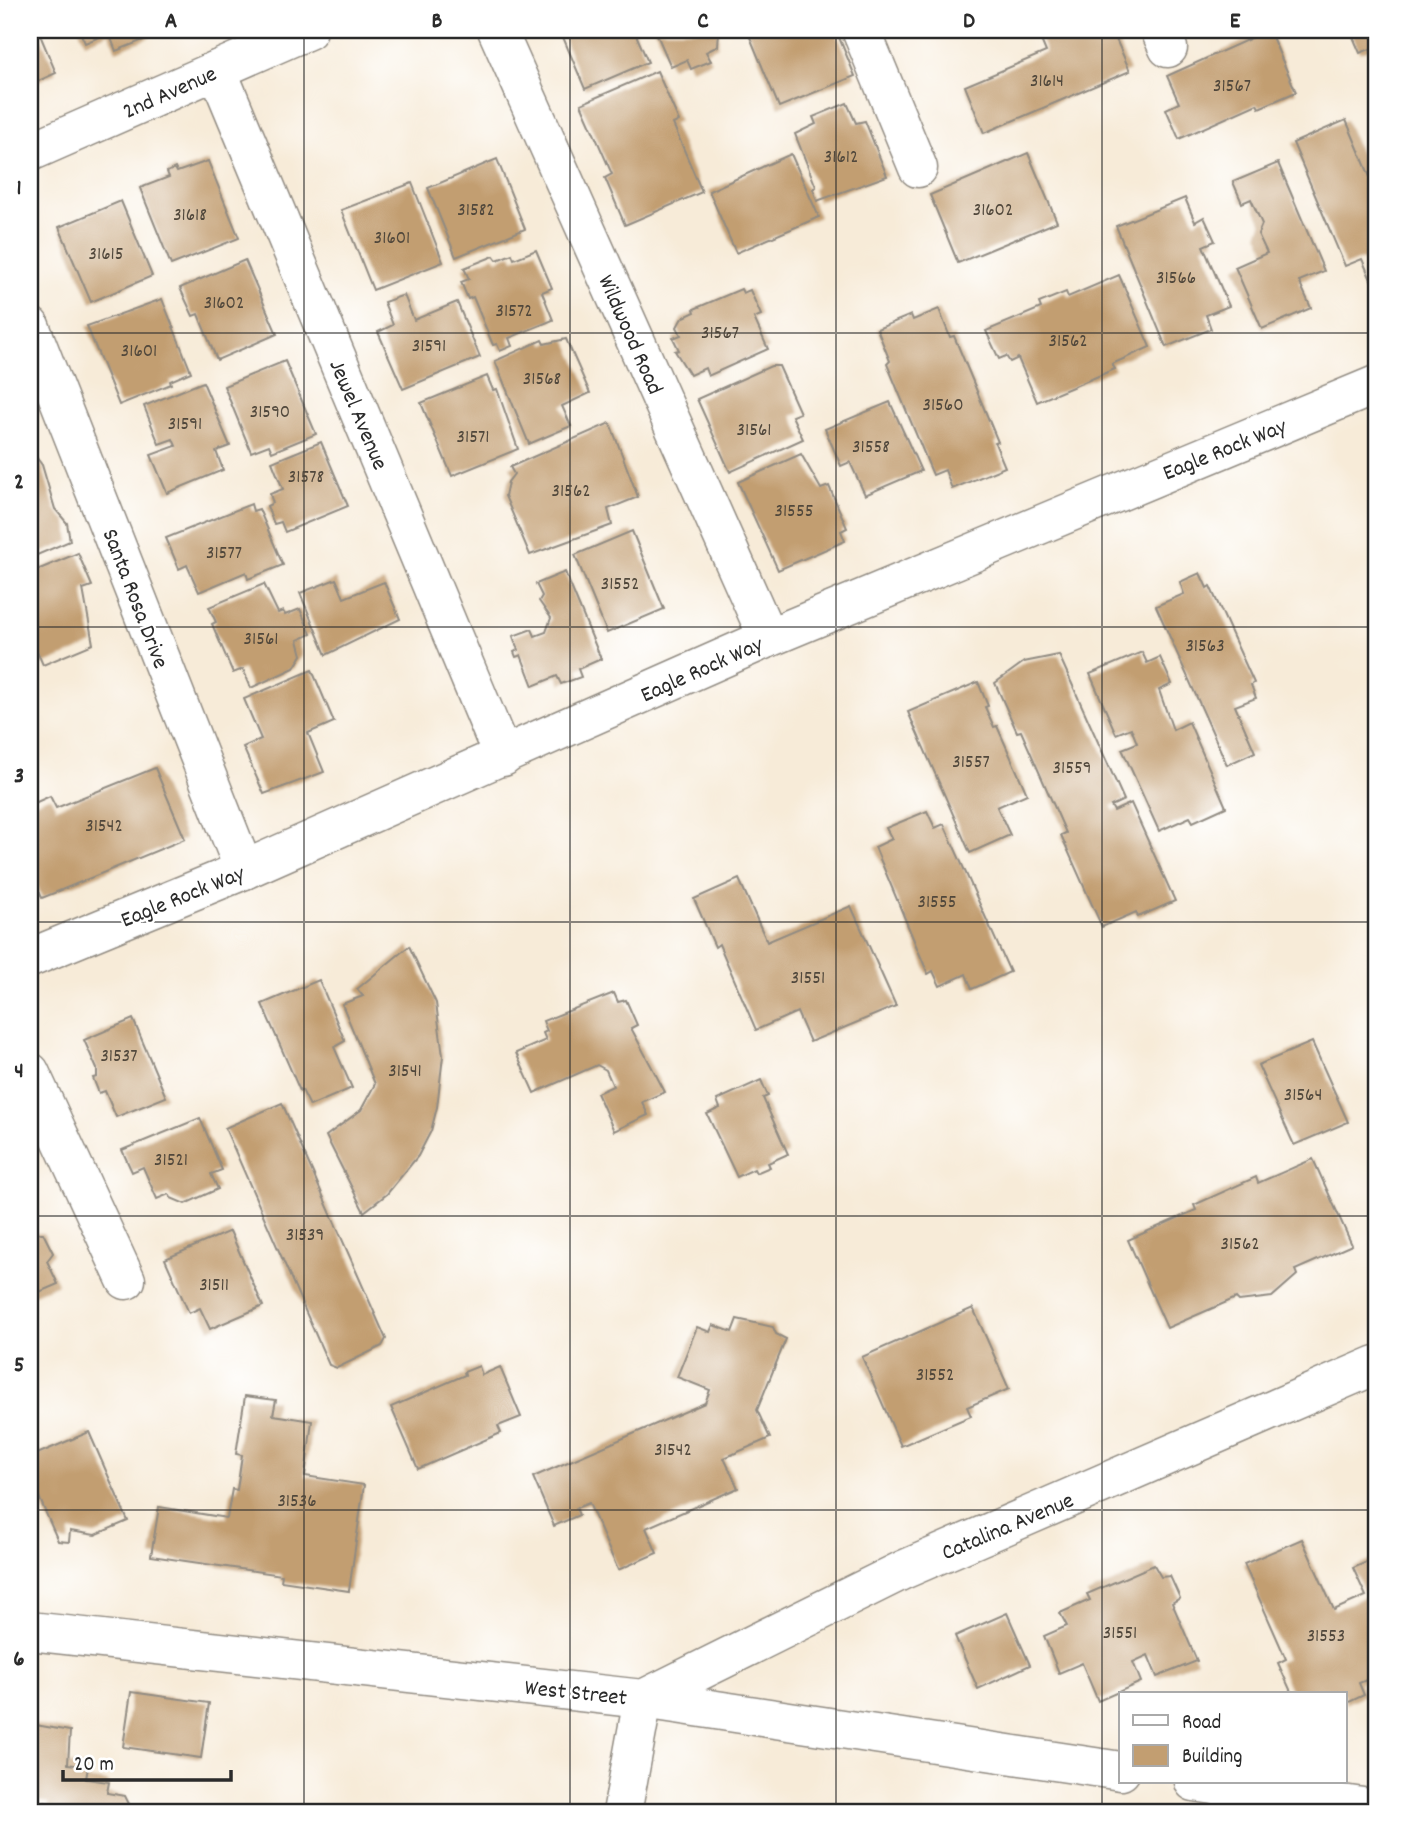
<svg xmlns="http://www.w3.org/2000/svg" width="1406" height="1843" font-family="Dekko,sans-serif">
	<style>
		.building { fill: #c29e71 }
		.lines { fill: none; stroke-linecap: round; stroke-linejoin: round }
		.minor-casing { stroke: #918b82; stroke-width: 41 }
		.minor { stroke: #fff; stroke-width: 38 }
		.grid { fill: none; stroke: #2b2b2b; stroke-width: 2; stroke-opacity: 0.55 }
		.labels { text-anchor: middle; stroke-width: 5; stroke-linejoin: round; paint-order: stroke }
		.number-label { font-size: 19px; fill: #51483c }
		.street-label { font-size: 23px; fill: #2b2b2b; stroke: #fff }
		.neatline { fill: none; stroke: #2b2b2b; stroke-width: 2.5 }
		.grid-label { font-size: 23px; text-anchor: middle; font-weight: bold; fill: #2b2b2b }
	</style>
	<rect width="100%" height="100%" fill="#fff"/>
	<filter id="ink" filterUnits="userSpaceOnUse"><feTurbulence type="fractalNoise" baseFrequency=".0143" numOctaves="2"/><feDisplacementMap in="SourceGraphic" scale="14" xChannelSelector="R" yChannelSelector="G"/><feConvolveMatrix kernelMatrix="1 2 1 2 8 2 1 2 1" color-interpolation-filters="sRGB"/></filter>
	<filter id="wash" filterUnits="userSpaceOnUse"><feTurbulence type="fractalNoise" baseFrequency=".00686" numOctaves="4" result="noise"/><feDisplacementMap in="SourceGraphic" scale="28" xChannelSelector="R" yChannelSelector="G"/><feGaussianBlur stdDeviation="1.57" result="paint"/><feColorMatrix in="noise" values="0 0 0 0 0 0 0 0 0 0 0 0 0 0 0 0 0 1.4 0 .05"/><feComposite in="paint" operator="in"/></filter>
	<g filter="url(#wash)">
		<rect width="100%" height="100%" fill="#f7ebd8"/>
		<g id="blocks">
			<g class="building">
				<polygon points="30,30 38,30 56,73 34,83 30,75"/>
				<polygon points="79,30 148,30 151,37 116,51 109,33 85,43"/>
				<polygon points="560,30 634,30 648,62 585,89"/>
				<polygon points="655,30 719,30 718,46 706,52 711,61 691,69 687,60 671,67"/>
				<polygon points="747,30 836,30 855,76 779,107"/>
				<polygon points="1045,30 1112,30 1130,71 984,133 965,86 1046,52 1038,33"/>
				<polygon points="1269,30 1296,92 1259,108 1257,104 1179,139 1166,109 1179,103 1167,76"/>
				<polygon points="1350,30 1376,30 1376,64 1370,49 1360,53"/>
				<polygon points="657,71 679,121 673,124 702,192 625,225 605,178 612,174 581,104"/>
				<polygon points="847,103 856,123 865,121 887,176 817,201 813,189 816,187 795,134 816,124 813,117"/>
				<polygon points="1346,120 1376,191 1376,281 1372,282 1362,259 1345,266 1293,143"/>
				<polygon points="1028,153 1057,222 958,263 930,195"/>
				<polygon points="791,154 819,217 736,253 709,191"/>
				<polygon points="497,159 525,229 456,257 428,188"/>
				<polygon points="208,161 239,238 171,265 140,188 169,177 167,172 175,168 177,172"/>
				<polygon points="1278,163 1324,271 1299,281 1311,308 1262,329 1235,267 1267,253 1258,234 1262,224 1251,199 1242,203 1233,182"/>
				<polygon points="412,183 443,262 373,290 341,210"/>
				<polygon points="1185,198 1195,222 1204,217 1215,241 1203,246 1229,306 1206,315 1211,329 1166,347 1116,226"/>
				<polygon points="121,201 152,276 91,302 59,227"/>
				<polygon points="536,250 552,288 542,292 553,320 509,338 512,346 500,351 497,344 493,345 473,297 468,299 461,282 469,279 464,268 494,256 497,260 512,254 514,259"/>
				<polygon points="245,260 277,334 217,360 198,314 193,316 180,288"/>
				<polygon points="1119,275 1150,347 1112,364 1115,369 1037,402 1018,358 1010,362 1006,356 999,359 986,331 1041,308 1039,303 1066,292 1068,297"/>
				<polygon points="741,289 743,293 750,290 761,315 754,318 768,349 708,376 705,368 690,375 675,351 679,350 673,338 681,335 677,327 682,318 695,312 694,309"/>
				<polygon points="404,295 414,320 457,302 480,357 403,389 378,332 393,325 384,302"/>
				<polygon points="162,299 191,372 170,381 171,384 119,405 87,326"/>
				<polygon points="939,309 950,337 954,336 998,442 995,443 1005,467 952,489 945,470 933,475 887,364 890,361 877,329 911,315 913,320"/>
				<polygon points="566,339 590,393 562,406 571,426 529,444 495,361 542,340 544,344"/>
				<polygon points="285,361 316,434 272,452 269,445 251,452 224,386"/>
				<polygon points="771,366 779,366 800,413 792,416 803,439 730,472 697,399"/>
				<polygon points="487,376 493,390 497,389 518,449 452,476 421,403"/>
				<polygon points="203,382 230,446 216,451 223,470 167,493 151,455 176,446 173,439 159,444 144,406"/>
				<polygon points="890,402 921,471 865,495 850,462 841,466 825,429"/>
				<polygon points="610,423 638,497 608,509 612,525 530,555 505,496 508,482 514,474 510,467"/>
				<polygon points="321,442 348,506 285,532 281,522 274,524 267,506 273,503 270,494 283,489 272,462"/>
				<polygon points="33,453 42,465 55,509 67,523 70,541 30,558 30,454"/>
				<polygon points="801,454 821,489 829,486 847,528 841,531 845,541 778,570 738,482"/>
				<polygon points="251,504 253,511 259,509 283,565 248,579 246,572 199,592 187,565 179,569 166,538"/>
				<polygon points="632,531 664,609 607,633 575,555"/>
				<polygon points="78,553 92,586 83,589 93,644 43,665 30,635 30,573"/>
				<polygon points="565,572 601,659 578,669 581,677 561,684 557,676 533,686 521,655 516,657 514,652 518,650 513,636 532,629 535,636 546,632 551,618 539,601 542,596 536,584"/>
				<polygon points="1200,573 1207,588 1210,586 1254,683 1251,685 1256,698 1235,706 1255,752 1227,765 1156,606 1184,594 1180,582"/>
				<polygon points="336,579 344,598 384,582 400,619 326,655 300,593"/>
				<polygon points="264,584 278,613 283,611 285,615 300,609 311,634 298,640 302,655 294,668 251,688 243,669 233,673 212,624 216,622 209,607"/>
				<polygon points="1142,652 1147,663 1160,657 1172,684 1159,690 1173,730 1189,722 1226,807 1193,822 1190,817 1159,831 1122,749 1137,743 1131,728 1116,734 1090,674"/>
				<polygon points="1059,655 1124,800 1111,806 1114,811 1131,803 1175,901 1138,917 1136,912 1102,927 1061,835 1066,833 1021,731 1017,732 995,683 1024,662"/>
				<polygon points="312,670 334,722 308,733 324,772 264,794 243,747 261,739 244,699"/>
				<polygon points="978,682 988,706 985,707 994,727 997,726 1027,794 997,807 1010,835 970,853 908,712"/>
				<polygon points="155,768 185,839 42,898 30,868 30,805 50,796 56,808"/>
				<polygon points="927,811 935,828 944,824 1010,972 972,989 966,974 940,986 933,971 928,974 875,847 892,839 886,828"/>
				<polygon points="739,879 767,942 851,906 896,1006 810,1042 797,1012 756,1030 719,944 715,947 694,899"/>
				<polygon points="409,946 436,1003 443,1056 437,1107 431,1131 418,1156 387,1194 364,1212 326,1136 361,1110 375,1084 342,1004 363,996 357,989"/>
				<polygon points="319,980 345,1041 334,1047 352,1088 310,1106 302,1090 300,1091 262,1004"/>
				<polygon points="614,993 618,1002 626,1000 637,1025 631,1028 665,1092 642,1102 648,1115 614,1131 597,1093 613,1086 606,1070 597,1065 534,1093 516,1053 546,1040 543,1033 547,1031 543,1021"/>
				<polygon points="133,1019 166,1097 116,1117 105,1091 99,1093 93,1078 97,1077 97,1069 84,1040"/>
				<polygon points="1312,1042 1348,1122 1294,1145 1258,1065"/>
				<polygon points="761,1080 768,1096 763,1098 788,1154 768,1163 770,1167 756,1173 754,1169 737,1177 707,1114 720,1108 717,1100"/>
				<polygon points="282,1103 386,1339 382,1346 337,1368 329,1365 225,1128"/>
				<polygon points="200,1118 222,1170 211,1174 218,1189 185,1204 171,1198 169,1194 157,1199 143,1167 132,1172 122,1150"/>
				<polygon points="1313,1159 1352,1245 1295,1270 1297,1275 1272,1297 1239,1301 1236,1298 1167,1328 1128,1240 1196,1210 1194,1205 1256,1177 1258,1183"/>
				<polygon points="32,1225 36,1233 43,1233 53,1253 47,1261 58,1284 30,1296 30,1226"/>
				<polygon points="230,1231 263,1306 210,1329 200,1308 189,1313 165,1259"/>
				<polygon points="973,1308 1009,1389 967,1407 971,1416 901,1446 862,1357"/>
				<polygon points="737,1319 773,1327 776,1334 786,1339 757,1410 770,1438 724,1458 738,1488 646,1528 657,1553 618,1570 589,1503 576,1508 579,1515 554,1526 533,1477 705,1403 710,1390 677,1377 697,1327 710,1332 713,1325 732,1332"/>
				<polygon points="479,1366 482,1375 500,1367 521,1417 498,1426 501,1433 418,1469 391,1407 465,1375 464,1372"/>
				<polygon points="245,1396 276,1400 273,1415 312,1421 305,1476 364,1485 349,1591 281,1581 282,1575 151,1556 159,1507 227,1518 232,1489 237,1490 242,1455 236,1454"/>
				<polygon points="89,1432 128,1521 95,1535 70,1531 69,1542 58,1541 30,1476 30,1457"/>
				<polygon points="1302,1539 1334,1610 1366,1596 1353,1568 1376,1558 1376,1676 1359,1683 1364,1695 1345,1704 1345,1694 1292,1694 1278,1663 1286,1659 1244,1564"/>
				<polygon points="1154,1565 1161,1577 1170,1576 1180,1598 1172,1603 1197,1661 1157,1677 1148,1655 1133,1662 1141,1682 1098,1701 1082,1663 1059,1673 1044,1636 1067,1626 1060,1613 1090,1600 1087,1594"/>
				<polygon points="1007,1613 1030,1665 978,1689 955,1636"/>
				<polygon points="131,1692 209,1703 201,1758 123,1747"/>
				<polygon points="30,1724 70,1731 68,1764 88,1767 86,1779 109,1782 107,1793 125,1796 129,1804 128,1813 47,1813 49,1803 30,1800"/>
			</g>
		</g>
	</g>
	<g filter="url(#ink)">
		<use href="#blocks" fill-opacity="0" stroke="#918b82" stroke-width="2"/>
		<g class="lines">
			<g class="minor-casing">
				<g id="minor">
					<polyline points="497,30 768,638"/>
					<polyline points="861,30 918,168"/>
					<polyline points="1160,30 1168,48"/>
					<polyline points="217,70 503,757"/>
					<polyline points="30,152 308,30"/>
					<polyline points="30,326 244,870"/>
					<polyline points="30,958 244,870 768,638 1376,385"/>
					<polyline points="30,1072 126,1280"/>
					<polyline points="30,1631 643,1699 1121,1771"/>
					<polyline points="1194,1782 1376,1809"/>
					<polyline points="622,1813 643,1699 903,1570 1376,1365"/>
				</g>
			</g>
			<use href="#minor" class="minor"/>
		</g>
	</g>
	<path class="grid" d="M304 30V1813M570 30V1813M836 30V1813M1102 30V1813M30 333H1376M30 627H1376M30 922H1376M30 1216H1376M30 1510H1376"/>
	<g class="labels">
		<g class="number-label">
			<text x="1047" y="86">31614</text>
			<text x="1232" y="91">31567</text>
			<text x="841" y="162">31612</text>
			<text x="476" y="215">31582</text>
			<text x="993" y="215">31602</text>
			<text x="190" y="220">31618</text>
			<text x="392" y="243">31601</text>
			<text x="106" y="259">31615</text>
			<text x="1176" y="283">31566</text>
			<text x="224" y="308">31602</text>
			<text x="514" y="316">31572</text>
			<text x="720" y="338">31567</text>
			<text x="1068" y="346">31562</text>
			<text x="429" y="351">31591</text>
			<text x="139" y="356">31601</text>
			<text x="542" y="384">31568</text>
			<text x="943" y="410">31560</text>
			<text x="270" y="417">31590</text>
			<text x="185" y="429">31591</text>
			<text x="754" y="435">31561</text>
			<text x="473" y="442">31571</text>
			<text x="871" y="452">31558</text>
			<text x="306" y="482">31578</text>
			<text x="571" y="496">31562</text>
			<text x="794" y="516">31555</text>
			<text x="224" y="558">31577</text>
			<text x="620" y="589">31552</text>
			<text x="261" y="644">31561</text>
			<text x="1205" y="651">31563</text>
			<text x="971" y="767">31557</text>
			<text x="1072" y="773">31559</text>
			<text x="104" y="831">31542</text>
			<text x="937" y="907">31555</text>
			<text x="808" y="983">31551</text>
			<text x="119" y="1061">31537</text>
			<text x="405" y="1076">31541</text>
			<text x="1303" y="1100">31564</text>
			<text x="171" y="1165">31521</text>
			<text x="305" y="1240">31539</text>
			<text x="1240" y="1249">31562</text>
			<text x="214" y="1290">31511</text>
			<text x="935" y="1380">31552</text>
			<text x="673" y="1455">31542</text>
			<text x="297" y="1506">31536</text>
			<text x="1120" y="1638">31551</text>
			<text x="1326" y="1641">31553</text>
		</g>
		<g class="street-label">
			<text transform="translate(169 91) rotate(-24)" y="8">2nd Avenue</text>
			<text transform="translate(632 334) rotate(66)" y="8">Wildwood Road</text>
			<text transform="translate(360 414) rotate(67)" y="8">Jewel Avenue</text>
			<text transform="translate(1224 448) rotate(-22)" y="8">Eagle Rock Way</text>
			<text transform="translate(137 598) rotate(69)" y="8">Santa Rosa Drive</text>
			<text transform="translate(701 668) rotate(-24)" y="8">Eagle Rock Way</text>
			<text transform="translate(182 895) rotate(-22)" y="8">Eagle Rock Way</text>
			<text transform="translate(1007 1525) rotate(-23)" y="8">Catalina Avenue</text>
			<text transform="translate(576 1691) rotate(6)" y="8">West Street</text>
		</g>
	</g>
	<rect width="1406" height="1843" fill="none" stroke="#fff" stroke-width="77"/>
	<rect x="1119" y="1692" width="228" height="91" fill="#ffffff" stroke="#aaaaaa" stroke-width="2"/>
	<rect x="1133" y="1715" width="35" height="10" fill="#ffffff" stroke="#aaaaaa" stroke-width="2"/>
	<text x="1182" y="1728" font-size="21" fill="#2b2b2b">Road</text>
	<rect x="1133" y="1745" width="35" height="21" fill="#c29e71" stroke="#aaaaaa" stroke-width="2"/>
	<text x="1182" y="1762" font-size="21" fill="#2b2b2b">Building</text>
	<path d="M63 1770v10h168v-10" fill="none" stroke="#2b2b2b" stroke-width="3.5"/>
	<text x="74" y="1770" font-size="21" fill="#2b2b2b" stroke="#ffffff" stroke-width="5" paint-order="stroke">20 m</text>
	<rect x="38" y="38" width="1330" height="1766" class="neatline"/>
	<g class="grid-label">
		<text x="171" y="27">A</text>
		<text x="437" y="27">B</text>
		<text x="703" y="27">C</text>
		<text x="969" y="27">D</text>
		<text x="1235" y="27">E</text>
		<text x="19" y="194">1</text>
		<text x="19" y="488">2</text>
		<text x="19" y="782">3</text>
		<text x="19" y="1077">4</text>
		<text x="19" y="1371">5</text>
		<text x="19" y="1665">6</text>
	</g>
</svg>
